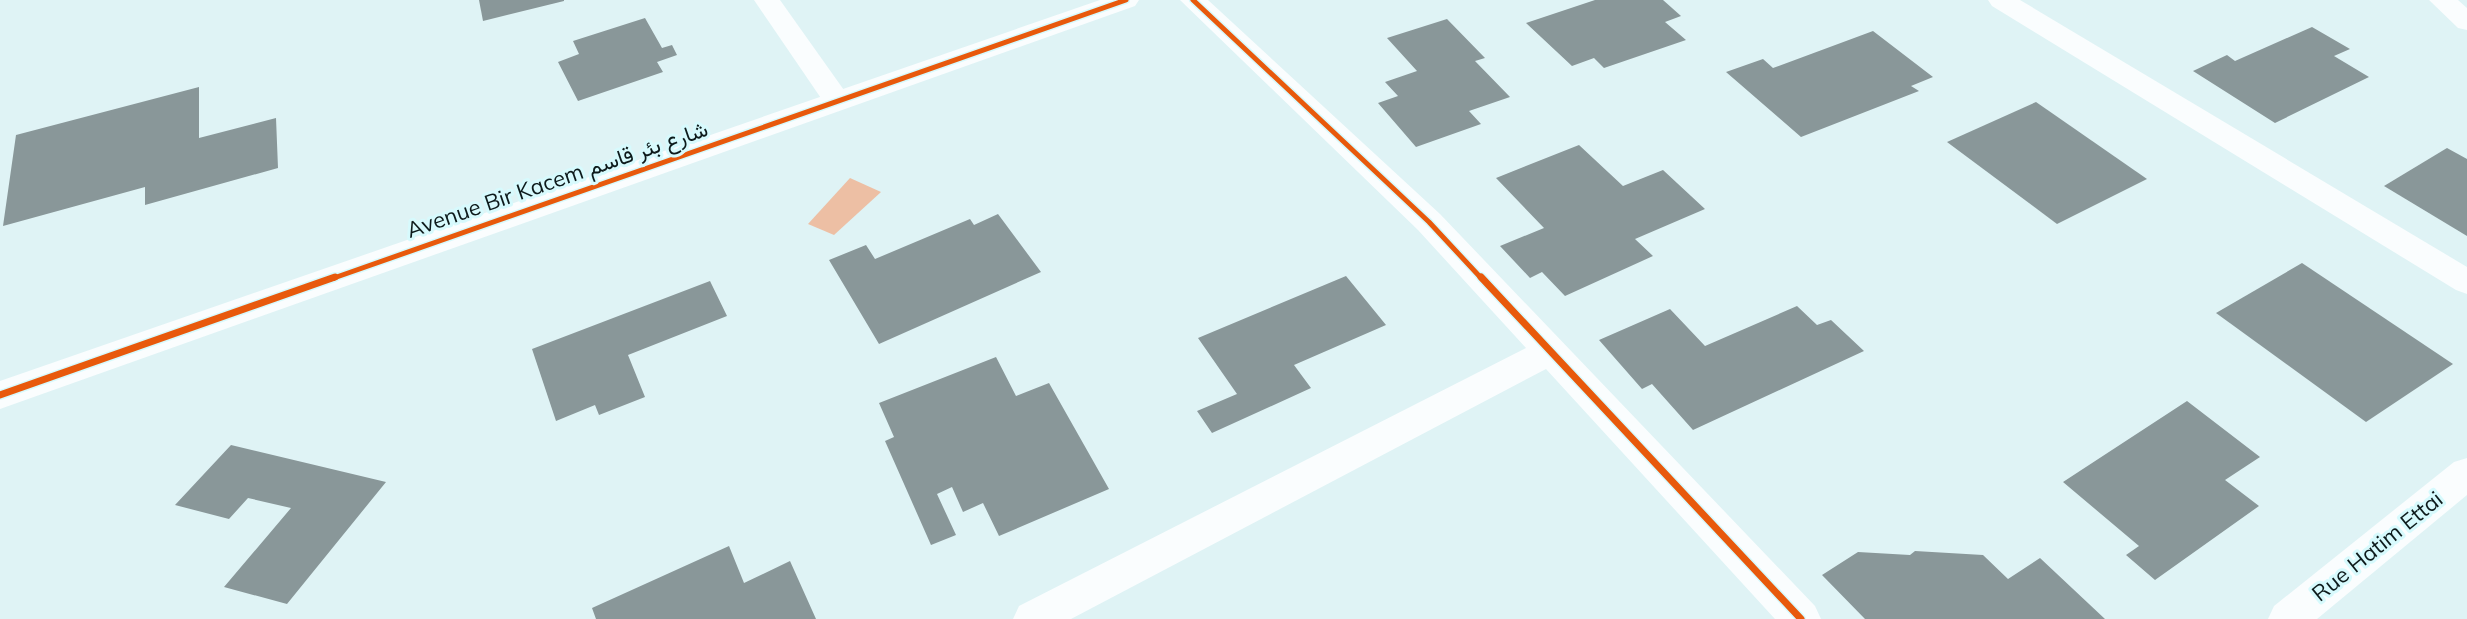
<svg xmlns="http://www.w3.org/2000/svg" width="2467" height="619" font-family="Mulish,Vazirmatn,sans-serif">
	<style>
		.water { fill: #edbfa4 }
		.building { fill: #899799 }
		.lines { fill: none; stroke-linecap: round; stroke-linejoin: round }
		.street { fill: #fafdfe; fill-rule: evenodd }
		.secondary { fill: #fafdfe; fill-rule: evenodd }
		.cycleway-far1-casing { stroke: #d7fafd; stroke-width: 8 }
		.cycleway-casing { stroke: #d7fafd; stroke-width: 10 }
		.cycleway-far1 { stroke: #e8590c; stroke-width: 5 }
		.cycleway { stroke: #e8590c; stroke-width: 7 }
		.labels { text-anchor: middle; stroke-width: 6; stroke-linejoin: round; paint-order: stroke }
		.street-label { font-size: 22px; fill: #0d1a1b; stroke: #d7fafd }
	</style>
	<rect width="100%" height="100%" fill="#dff3f5"/>
	<polygon class="water" points="850,178 881,192 834,235 808,224"/>
	<g class="building">
		<polygon points="479,0 564,0 564,1 483,21"/>
		<polygon points="1595,0 1663,0 1681,16 1665,22 1686,40 1604,68 1594,58 1572,66 1526,23"/>
		<polygon points="645,18 662,48 672,45 677,55 657,62 663,72 578,101 558,62 579,54 573,41"/>
		<polygon points="1447,19 1485,58 1475,61 1510,97 1469,111 1481,124 1416,147 1378,103 1398,96 1385,82 1417,71 1387,38"/>
		<polygon points="2312,27 2350,49 2334,56 2369,77 2275,123 2193,71 2227,55 2235,61"/>
		<polygon points="1873,31 1933,77 1911,86 1919,91 1801,137 1726,72 1763,59 1773,68"/>
		<polygon points="199,87 199,138 276,118 278,168 145,205 145,187 3,226 16,135"/>
		<polygon points="2036,102 2147,179 2057,224 1947,142"/>
		<polygon points="1579,145 1623,186 1663,170 1705,209 1635,239 1653,256 1565,296 1542,272 1530,278 1500,246 1544,228 1496,178"/>
		<polygon points="2447,148 2467,159 2467,236 2384,186"/>
		<polygon points="998,214 1041,272 879,344 829,260 866,245 875,259 970,219 974,225"/>
		<polygon points="2302,263 2453,364 2366,422 2216,313"/>
		<polygon points="1346,276 1386,325 1294,365 1311,388 1212,433 1197,411 1237,394 1198,338"/>
		<polygon points="710,281 727,316 628,355 645,397 599,415 595,405 556,421 532,349"/>
		<polygon points="1797,306 1817,325 1831,320 1864,351 1693,430 1652,384 1642,389 1599,340 1670,309 1705,346"/>
		<polygon points="996,357 1016,396 1049,383 1109,489 999,536 983,503 963,512 952,487 937,494 956,535 931,545 885,441 894,437 879,403"/>
		<polygon points="2187,401 2260,457 2225,480 2259,506 2155,580 2126,555 2139,546 2063,482"/>
		<polygon points="231,445 386,482 287,604 224,587 291,508 248,498 229,519 175,505"/>
		<polygon points="729,546 744,583 790,561 816,619 596,619 592,608"/>
		<polygon points="1915,551 1983,555 2008,579 2040,558 2105,619 1865,619 1822,575 1858,552 1910,555"/>
	</g>
	<g class="lines">
		<g class="street">
			<polygon points="754,0 780,0 851,100 847,107 837,109 827,107"/>
			<polygon points="1180,0 1208,0 1440,214 1815,606 1821,619 1775,619 1546,369 1071,619 1013,619 1019,606 1526,348 1418,230"/>
			<polygon points="1988,0 2020,0 2467,267 2467,294 2456,290 1992,6"/>
			<polygon points="2429,0 2458,0 2467,8 2467,30 2458,28"/>
			<polygon points="2467,458 2467,495 2317,619 2268,619 2274,606 2454,462"/>
		</g>
		<polygon class="secondary" points="1100,0 1139,0 1135,6 0,409 0,381"/>
		<g class="cycleway-far1-casing">
			<g id="cycleway-far1">
				<polyline points="1193,0 1429,222 1482,279"/>
				<polyline points="331,279 1126,0"/>
			</g>
		</g>
		<g class="cycleway-casing">
			<g id="cycleway">
				<polyline points="1481,277 1801,619"/>
				<polyline points="0,395 335,277"/>
			</g>
		</g>
		<use href="#cycleway-far1" class="cycleway-far1"/>
		<use href="#cycleway" class="cycleway"/>
	</g>
	<g class="labels">
		<g class="street-label">
			<text transform="translate(557 179) rotate(-19)" y="8">Avenue Bir Kacem شارع بئر قاسم</text>
			<text transform="translate(2377 546) rotate(-39)" y="8">Rue Hatim Ettai</text>
		</g>
	</g>
</svg>
